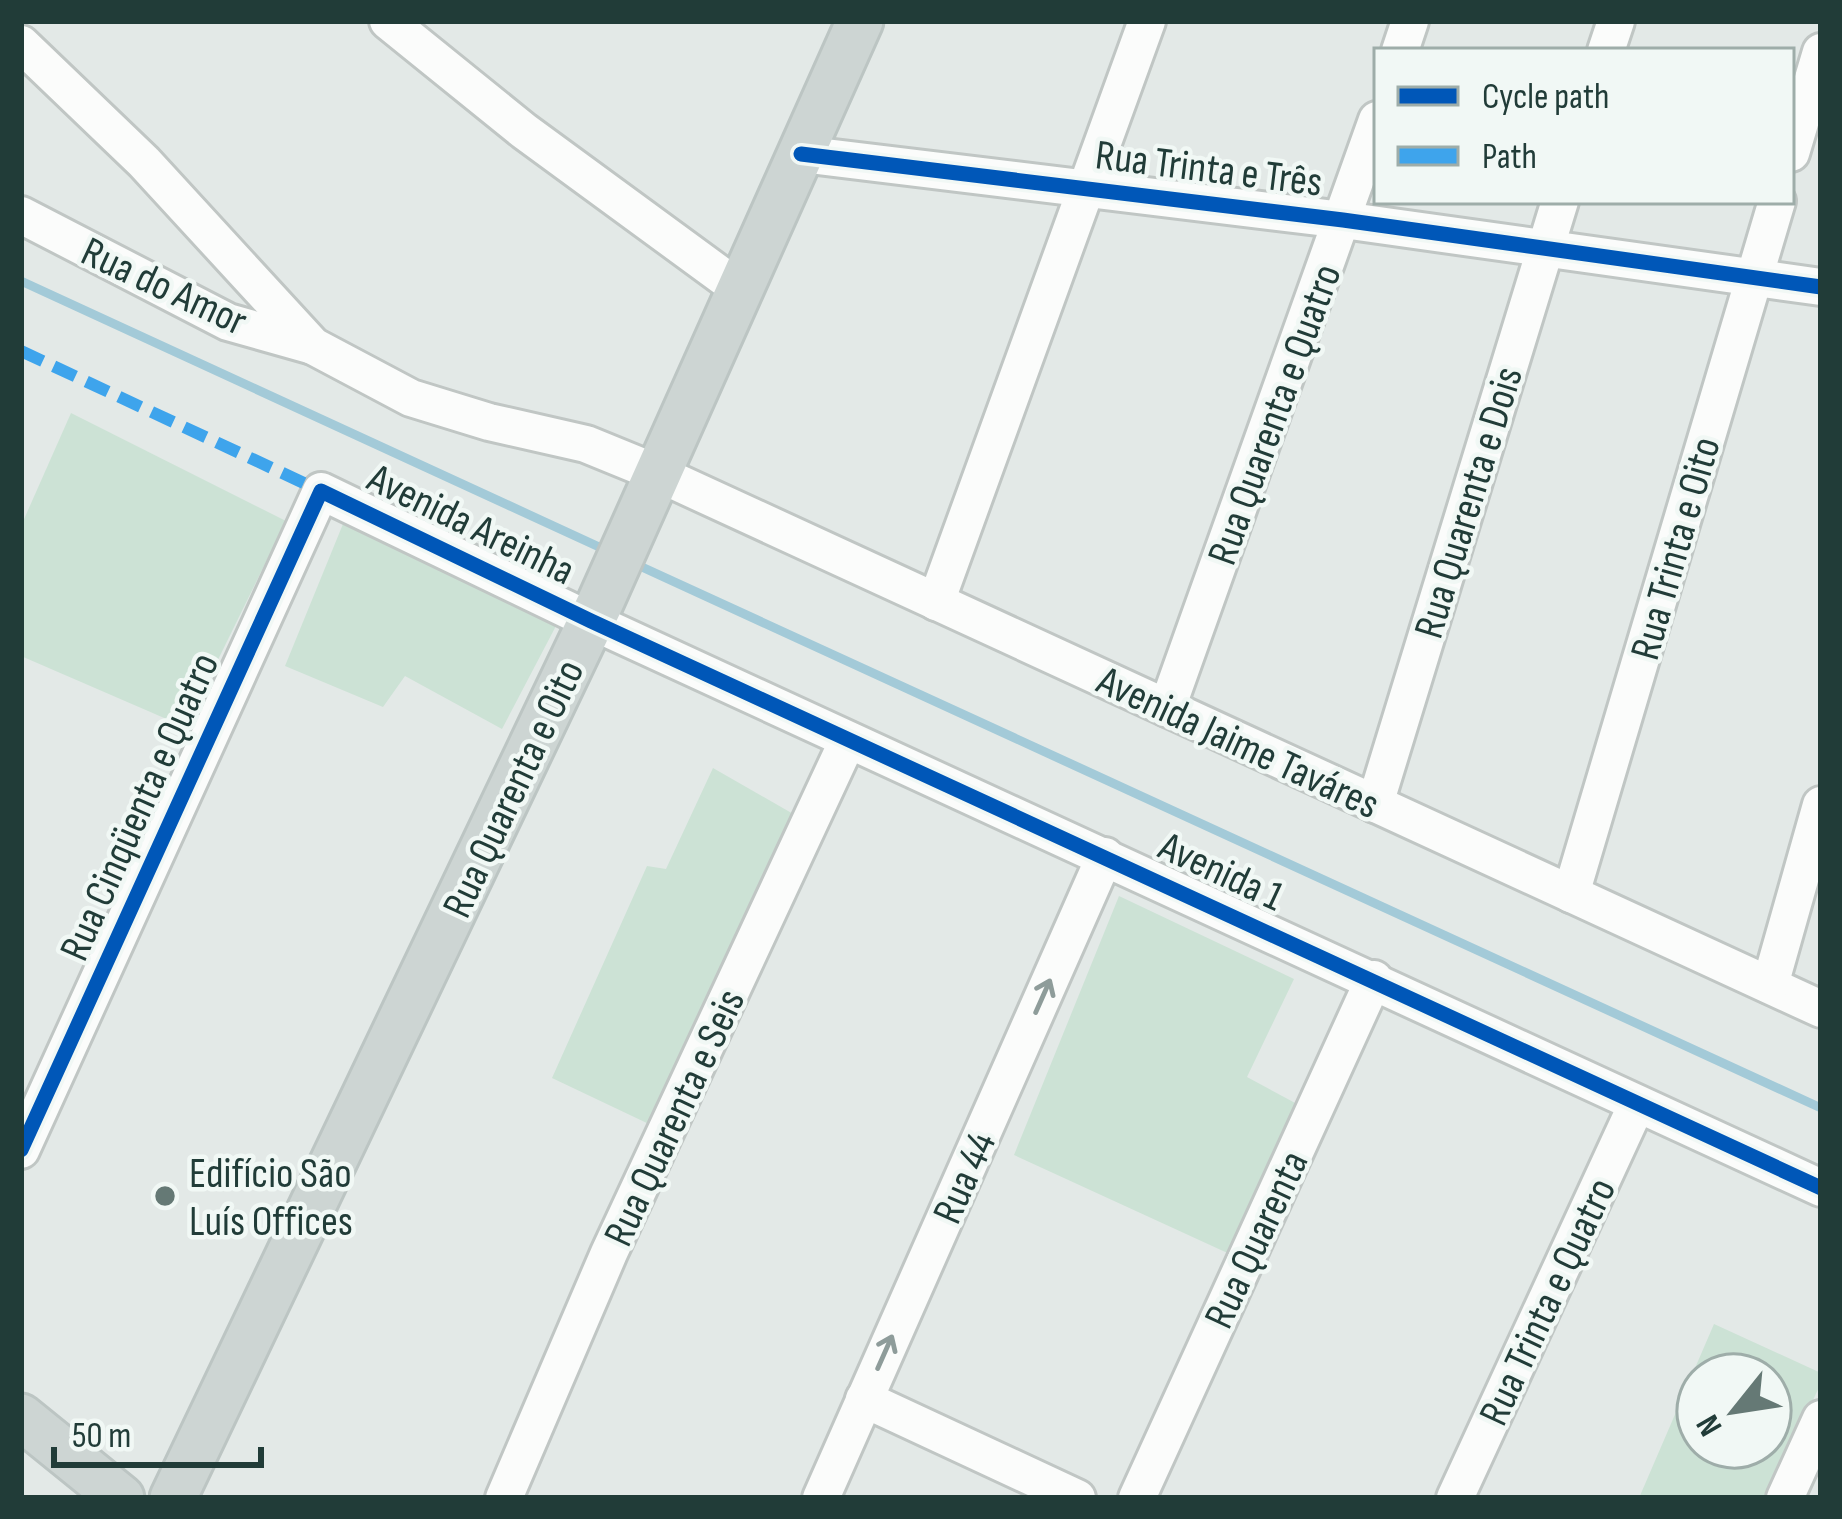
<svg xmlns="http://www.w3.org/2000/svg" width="1842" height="1519" font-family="'Sofia Sans Condensed',sans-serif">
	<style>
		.green { fill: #cce2d5; fill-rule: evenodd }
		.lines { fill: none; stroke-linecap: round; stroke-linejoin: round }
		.stream { stroke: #a3cad8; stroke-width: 9 }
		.minor-casing { stroke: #c0c6c4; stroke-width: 42 }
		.major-casing { stroke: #bcc5c3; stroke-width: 51 }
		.minor { stroke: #fbfcfb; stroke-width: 36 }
		.major { stroke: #cdd5d3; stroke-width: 45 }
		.quiet { stroke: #3ea4ec; stroke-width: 12; stroke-dasharray: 24 12; stroke-linecap: butt }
		.cycleway-casing { stroke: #f1f8f5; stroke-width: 22 }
		.cycleway { stroke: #0057b8; stroke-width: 15 }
		.oneway { stroke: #8e9c9a }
		.poi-dot { fill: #657975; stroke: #f1f8f5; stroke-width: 4.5 }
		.labels { text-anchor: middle; stroke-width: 9; stroke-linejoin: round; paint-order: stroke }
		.street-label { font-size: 42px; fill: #213c38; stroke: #f1f8f5 }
		.poi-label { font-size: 42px; fill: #213c38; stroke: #f1f8f5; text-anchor: start }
	</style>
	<rect width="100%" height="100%" fill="#e3e9e7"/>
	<g class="green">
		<polygon points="71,413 286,521 185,727 21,656 21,526"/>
		<polygon points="343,524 557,624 502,729 405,676 383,707 285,666"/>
		<polygon points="713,768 795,815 651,1125 552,1078 647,866 666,869"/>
		<polygon points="1119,896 1294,979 1247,1077 1297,1104 1234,1256 1014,1155"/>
		<path d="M1714 1324 1821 1373V1383L1767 1498H1639ZM1698 1375H1770V1447H1698Z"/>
	</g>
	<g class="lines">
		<g class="stream">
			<polyline points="21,281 610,552"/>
			<polyline points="631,562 1821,1108"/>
		</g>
		<g class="minor-casing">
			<g id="minor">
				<polyline points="388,21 524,131 741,290"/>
				<polyline points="21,44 144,162 313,346 411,398 489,422 586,444 657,473 1821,1009"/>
				<polyline points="1400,51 1410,21"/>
				<polyline points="1606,51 1616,21"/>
				<polyline points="1791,153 1821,52"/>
				<polyline points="801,154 1343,220 1821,287"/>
				<polyline points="21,215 228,322 313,346"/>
				<polyline points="936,602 1147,21"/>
				<polyline points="1167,708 1377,120"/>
				<polyline points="1375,804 1560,201"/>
				<polyline points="1571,894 1777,201"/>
				<polyline points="1770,985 1821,805"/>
				<polyline points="21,1150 321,491 591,621 1821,1188"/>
				<polyline points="864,1399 1077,1498"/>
				<polyline points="504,1498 609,1253 848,740"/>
				<polyline points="821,1498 1105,856"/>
				<polyline points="1137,1498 1374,979"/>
				<polyline points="1455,1498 1637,1104"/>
				<polyline points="1785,1498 1821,1419"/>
			</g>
		</g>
		<g class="major-casing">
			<g id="major">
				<polyline points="21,1417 121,1498"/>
				<polyline points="173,1498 600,603 860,21"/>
			</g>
		</g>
		<use href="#minor" class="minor"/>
		<use href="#major" class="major"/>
		<polyline class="quiet" points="21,351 321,491"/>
		<g class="cycleway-casing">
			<g id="cycleway">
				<polyline points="801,154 1343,220 1821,287"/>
				<polyline points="21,1150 321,491 591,621 1821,1188"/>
			</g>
		</g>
		<use href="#cycleway" class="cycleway"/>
	</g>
	<defs><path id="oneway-shaft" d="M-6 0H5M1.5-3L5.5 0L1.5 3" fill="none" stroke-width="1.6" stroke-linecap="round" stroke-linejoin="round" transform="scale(3)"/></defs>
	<g class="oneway">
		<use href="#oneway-shaft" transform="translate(1043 996) rotate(-66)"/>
		<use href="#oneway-shaft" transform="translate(885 1352) rotate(-66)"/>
	</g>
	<circle class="poi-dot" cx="165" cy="1196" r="12"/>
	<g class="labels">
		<g class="street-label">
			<text transform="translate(1209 167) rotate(7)" y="15">Rua Trinta e Três</text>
			<text transform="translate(165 285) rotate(25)" y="15">Rua do Amor</text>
			<text transform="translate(1273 414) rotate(-70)" y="15">Rua Quarenta e Quatro</text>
			<text transform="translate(1467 502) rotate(-73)" y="15">Rua Quarenta e Dois</text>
			<text transform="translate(472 523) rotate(26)" y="15">Avenida Areinha</text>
			<text transform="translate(1674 548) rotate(-74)" y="15">Rua Trinta e Oito</text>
			<text transform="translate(1239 741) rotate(25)" y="15">Avenida Jaime Taváres</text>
			<text transform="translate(512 788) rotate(-65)" y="15">Rua Quarenta e Oito</text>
			<text transform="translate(138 806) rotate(-66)" y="15">Rua Cinqüenta e Quatro</text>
			<text transform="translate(1222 870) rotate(25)" y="15">Avenida 1</text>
			<text transform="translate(673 1117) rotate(-65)" y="15">Rua Quarenta e Seis</text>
			<text transform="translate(963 1177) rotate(-66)" y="15">Rua 44</text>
			<text transform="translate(1255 1239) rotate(-65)" y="15">Rua Quarenta</text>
			<text transform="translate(1546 1301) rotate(-65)" y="15">Rua Trinta e Quatro</text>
		</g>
		<g class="poi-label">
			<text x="189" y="1187">Edifício São<tspan x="189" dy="48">Luís Offices</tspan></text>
		</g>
	</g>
	<rect width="1842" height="1519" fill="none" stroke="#213c38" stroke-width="48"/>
	<rect x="1374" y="48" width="420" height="156" fill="#f1f8f5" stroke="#9eada9" stroke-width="3"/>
	<rect x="1398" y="87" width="60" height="18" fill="#0057b8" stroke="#9eada9" stroke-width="3"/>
	<text x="1482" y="108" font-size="36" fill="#213c38">Cycle path</text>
	<rect x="1398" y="147" width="60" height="18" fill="#3ea4ec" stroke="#9eada9" stroke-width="3"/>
	<text x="1482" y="168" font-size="36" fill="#213c38">Path</text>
	<g transform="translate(1734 1411) rotate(240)"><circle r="57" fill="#f1f8f5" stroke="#9eada9" stroke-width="3"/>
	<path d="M0-9L21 45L0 30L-21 45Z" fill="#657975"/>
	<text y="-18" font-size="33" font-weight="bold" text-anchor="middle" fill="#213c38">N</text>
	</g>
	<path d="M54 1447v18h207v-18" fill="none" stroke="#213c38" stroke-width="6"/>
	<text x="72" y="1447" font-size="36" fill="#213c38" stroke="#f1f8f5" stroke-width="9" paint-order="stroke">50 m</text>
</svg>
